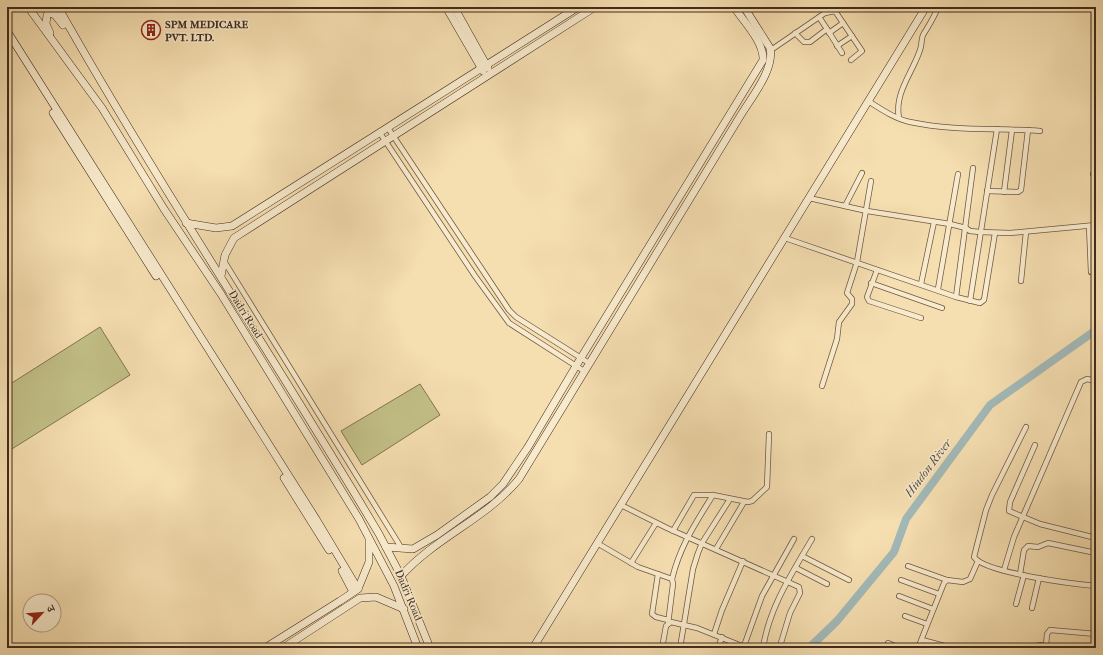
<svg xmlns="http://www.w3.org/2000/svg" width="1103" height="655" font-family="'IM FELL French Canon','Noto Serif Devanagari',serif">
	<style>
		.green { fill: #c2c087; stroke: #827652 }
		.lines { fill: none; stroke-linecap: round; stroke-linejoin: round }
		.river { stroke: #a2b9b8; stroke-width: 8 }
		.street-casing { stroke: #6e5842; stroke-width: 6 }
		.secondary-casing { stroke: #412b1d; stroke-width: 8 }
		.street { stroke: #f8eacc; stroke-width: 4.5 }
		.secondary { stroke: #f8eacc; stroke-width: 7 }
		.labels { text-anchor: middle; stroke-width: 3; stroke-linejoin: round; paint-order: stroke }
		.poi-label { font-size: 11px; font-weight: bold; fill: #412b1d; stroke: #f8eacc; text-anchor: start }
		.street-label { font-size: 11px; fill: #412b1d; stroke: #f8eacc }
		.water-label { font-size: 12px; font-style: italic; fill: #594e44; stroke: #f8eacc }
	</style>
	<rect width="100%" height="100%" fill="#f5deb0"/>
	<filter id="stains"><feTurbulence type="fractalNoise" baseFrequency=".005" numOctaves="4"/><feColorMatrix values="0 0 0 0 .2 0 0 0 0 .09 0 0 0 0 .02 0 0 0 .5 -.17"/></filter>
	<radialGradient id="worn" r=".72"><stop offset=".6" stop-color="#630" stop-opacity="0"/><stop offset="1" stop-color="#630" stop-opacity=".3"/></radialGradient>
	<g class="green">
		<polygon points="100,327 130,375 7,452 7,386"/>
		<polygon points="420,384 440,415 362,465 341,431"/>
	</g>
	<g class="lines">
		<polyline class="river" points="809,648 837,621 894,552 906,519 990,405 1096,330"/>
		<g class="street-casing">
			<g id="street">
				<polyline points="819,17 827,29"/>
				<polyline points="795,33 804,42 810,42 827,29 842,53"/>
				<polyline points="829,33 843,23"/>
				<polyline points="837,46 852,36"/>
				<polyline points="771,50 825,13 835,11 862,51 851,60"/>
				<path d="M868 101C881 109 895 119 910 122 952 131 997 128 1040 131"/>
				<path d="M899 118C894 93 913 72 920 50 922 45 921 40 923 35 929 25 934 18 938 7"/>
				<polyline points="388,128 509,310 516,317 589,363"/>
				<polyline points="380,133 475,276 509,323 584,371"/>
				<polyline points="1093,174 1096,174"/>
				<polyline points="987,191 1018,192 1021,190 1028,130"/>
				<polyline points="1004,192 1012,130"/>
				<polyline points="809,198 867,211 950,224 966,228 970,231 980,232 1010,233 1096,225"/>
				<polyline points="845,206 862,173"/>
				<polyline points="1089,226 1091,272"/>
				<polyline points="785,238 956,297 980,303 984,300 995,233"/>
				<polyline points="224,261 402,549"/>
				<polyline points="877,270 867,297 869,301 921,318"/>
				<polyline points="1021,281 1026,232"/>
				<polyline points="871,283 942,308"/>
				<polyline points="921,284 934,222"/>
				<polyline points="938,289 958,174"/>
				<polyline points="956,297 973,168"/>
				<polyline points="970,301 997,129"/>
				<polyline points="822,386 837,339 839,322 852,304 852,299 847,293 857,262 871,181"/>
				<path d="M1026 427 992 495 986 510 974 557C985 573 1074 584 1096 586"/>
				<polyline points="1035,445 1010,502 1009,511 1040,524 1096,538"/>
				<polyline points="621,505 667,528 799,587 800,593 790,613 780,646 776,648"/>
				<polyline points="673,531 694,495 713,495 748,502 752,501 767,487 769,434"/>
				<polyline points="597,543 638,567 672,579 673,584 668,624"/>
				<polyline points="716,549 744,502"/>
				<polyline points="802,556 849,580"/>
				<polyline points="631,563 656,523"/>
				<polyline points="908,566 947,580"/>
				<polyline points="796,568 827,584"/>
				<polyline points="1004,570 1014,537 1081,382 1087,379 1096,381"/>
				<polyline points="658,574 652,614 656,617 668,620"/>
				<polyline points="1020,574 1024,550 1028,546 1038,547 1048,543 1096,553"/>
				<path d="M672 579C680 546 695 524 713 495"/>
				<polyline points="901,580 939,594"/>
				<polyline points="899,596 933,609"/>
				<polyline points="1016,604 1024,575"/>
				<polyline points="1032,608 1039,578"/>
				<polyline points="905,616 927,624"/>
				<polyline points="714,634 722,610 743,561"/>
				<polyline points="922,640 952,648"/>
				<polyline points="888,643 900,648"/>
				<polyline points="744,646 762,596 794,539"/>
				<polyline points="1046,646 1047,634 1050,630 1096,634"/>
				<polyline points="662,648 666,626 671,622 697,628 742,646 769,648"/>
				<polyline points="680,648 693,569 698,553 702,543 730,499"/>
				<polyline points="718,648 722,637"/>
				<path d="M763 648C769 608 792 573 812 539"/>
				<polyline points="918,648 944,583 947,580 963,582 970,579 978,561"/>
				<polyline points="1030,648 1039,645 1065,648"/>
			</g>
		</g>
		<g class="secondary-casing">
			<g id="secondary">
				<polyline points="28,7 102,108 164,209 221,294 359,519 394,586 418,648"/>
				<polyline points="35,7 42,7"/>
				<path d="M58 7C159 186 274 357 379 534L401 576 430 648"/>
				<polyline points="446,7 483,71"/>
				<polyline points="454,7 488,68"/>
				<polyline points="7,31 316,519 358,589"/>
				<polyline points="50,33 46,24 47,15 50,13 55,15 63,25"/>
				<polyline points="53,113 156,276"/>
				<polyline points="186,223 216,228 232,226 578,7"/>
				<polyline points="221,276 225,255 234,238 595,7"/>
				<polyline points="284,478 329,550"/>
				<path d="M386 547 413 549 437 535 490 497 503 484 528 447 576 366 763 60C764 42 744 22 734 7"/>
				<polyline points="342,571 353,592"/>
				<path d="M401 576C436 537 486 519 519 479L739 118C750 99 775 70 770 48L744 7"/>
				<polyline points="265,648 340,601 358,589 369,562 369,540"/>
				<polyline points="283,648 360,598 376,597 404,609"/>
				<polyline points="533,648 926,7"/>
			</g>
		</g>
		<use href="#street" class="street"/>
		<use href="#secondary" class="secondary"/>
	</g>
	<defs>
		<g id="building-ring" transform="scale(1)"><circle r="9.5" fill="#f8eacc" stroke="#8f2418" stroke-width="1.5"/><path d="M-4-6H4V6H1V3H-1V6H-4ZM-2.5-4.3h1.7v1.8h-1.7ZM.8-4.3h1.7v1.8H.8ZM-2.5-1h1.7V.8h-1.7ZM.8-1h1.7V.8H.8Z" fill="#8f2418"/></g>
	</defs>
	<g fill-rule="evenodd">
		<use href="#building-ring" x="151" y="30"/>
	</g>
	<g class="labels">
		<g class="poi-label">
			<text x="165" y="28">SPM MEDICARE<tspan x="165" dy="13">PVT. LTD.</tspan></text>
		</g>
		<g class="street-label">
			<text transform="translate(246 314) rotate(58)" y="4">Dadri Road</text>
			<text transform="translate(409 595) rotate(67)" y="4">Dadri Road</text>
		</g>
		<g class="water-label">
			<text transform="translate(928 468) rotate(-53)" y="4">Hindon River</text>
		</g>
	</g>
	<rect width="1103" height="655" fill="none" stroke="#f5deb0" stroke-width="24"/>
	<rect x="8" y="8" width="1087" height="639" fill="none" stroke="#412b1d" stroke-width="2"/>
	<rect x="12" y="12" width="1079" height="631" fill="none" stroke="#412b1d"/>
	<g transform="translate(42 613) rotate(64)"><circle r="19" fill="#f8eacc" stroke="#af9e86"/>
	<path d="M0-3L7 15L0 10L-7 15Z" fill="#8f2418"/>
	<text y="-6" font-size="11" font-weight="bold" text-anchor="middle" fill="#412b1d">उ</text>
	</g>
	<rect width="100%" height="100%" filter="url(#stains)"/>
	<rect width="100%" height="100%" fill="url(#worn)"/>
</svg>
